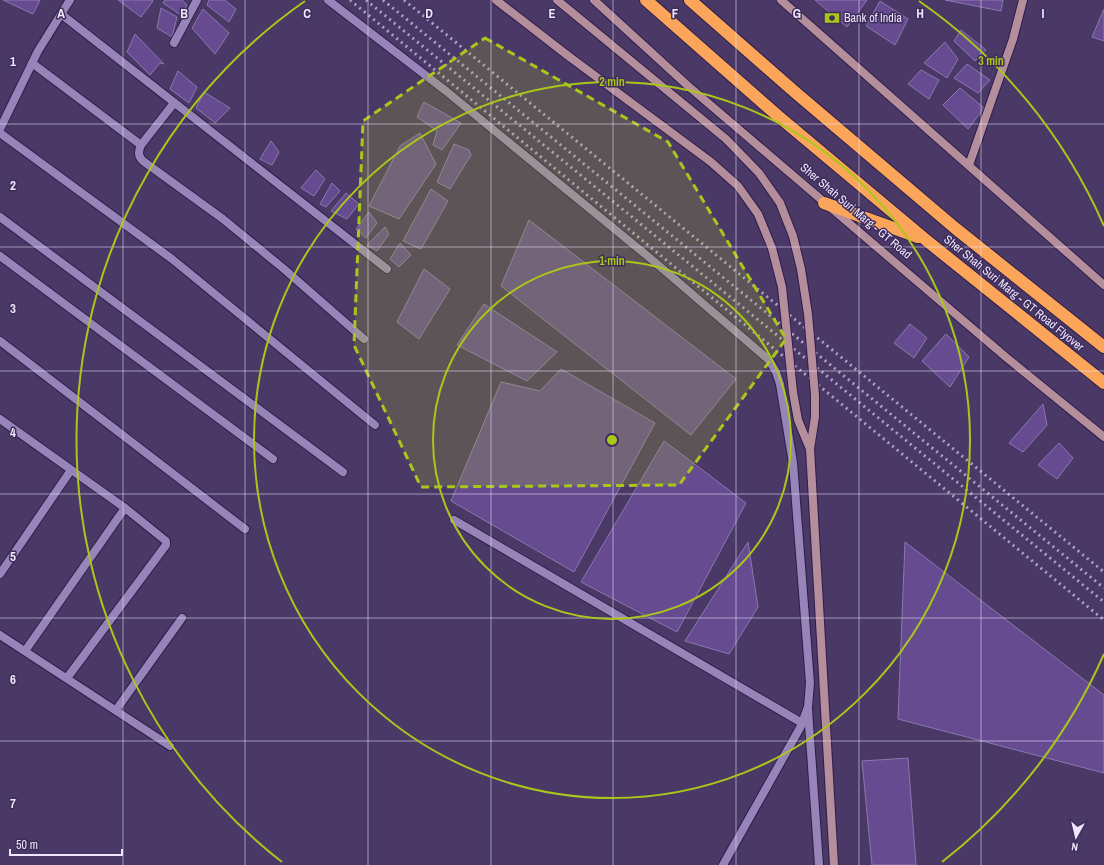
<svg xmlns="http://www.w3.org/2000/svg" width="1104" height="865" font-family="'Archivo Narrow',sans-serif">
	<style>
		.building { fill: #664b91; stroke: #8b78ad }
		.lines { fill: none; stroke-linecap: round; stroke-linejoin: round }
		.lane-casing { stroke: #301d4a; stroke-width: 10 }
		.street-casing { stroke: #301d4a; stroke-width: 10 }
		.secondary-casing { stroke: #301d4a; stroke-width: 10 }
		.highway-casing { stroke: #301d4a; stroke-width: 14 }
		.lane { stroke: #9784b9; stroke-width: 8 }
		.street { stroke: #9784b9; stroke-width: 8 }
		.secondary { stroke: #b58e9c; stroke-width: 8 }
		.highway { stroke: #fba55a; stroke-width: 12 }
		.rail { stroke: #aea2c3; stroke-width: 3; stroke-dasharray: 2 4; stroke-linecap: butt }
		.secondary-bridge-casing { stroke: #301d4a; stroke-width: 10; stroke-linecap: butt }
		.secondary-bridge { stroke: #b58e9c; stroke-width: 8 }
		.marked { fill: #a9c71a; fill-opacity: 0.2; stroke: #a9c71a; stroke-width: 3; stroke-dasharray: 8 5; stroke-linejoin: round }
		.grid { fill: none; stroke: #ede6fd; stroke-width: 1; stroke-opacity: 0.55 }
		.ring { fill: none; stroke: #a9c71a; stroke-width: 2 }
		.labels { text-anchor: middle; stroke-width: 3; stroke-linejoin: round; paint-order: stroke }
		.poi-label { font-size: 12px; fill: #ede6fd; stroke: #3f2d5b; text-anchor: start }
		.street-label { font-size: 12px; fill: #ede6fd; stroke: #3f2d5b }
		.grid-label { font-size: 13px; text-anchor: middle; font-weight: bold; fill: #ede6fd; stroke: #3f2d5b; stroke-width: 3; stroke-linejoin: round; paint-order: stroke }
		.centre { fill: #a9c71a; stroke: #3f2d5b; stroke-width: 2 }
		.ring-label { font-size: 12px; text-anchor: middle; font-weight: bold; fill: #a9c71a; stroke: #3f2d5b; stroke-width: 3; stroke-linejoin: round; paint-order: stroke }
	</style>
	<rect width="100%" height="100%" fill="#4a3867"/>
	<g class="building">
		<polygon points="3,0 40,0 33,14"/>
		<polygon points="118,0 152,0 153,1 141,17"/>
		<polygon points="165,0 182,0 187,5 181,15 163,3"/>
		<polygon points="209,0 225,0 236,9 229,22 207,5"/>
		<polygon points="815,0 867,0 847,27"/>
		<polygon points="945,0 1003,0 1001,11"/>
		<polygon points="880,1 908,19 895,45 866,26"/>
		<polygon points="161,8 177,17 172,37 157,28"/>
		<polygon points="203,9 229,33 215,54 192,28"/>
		<polygon points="1104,9 1104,41 1092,37"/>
		<polygon points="961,30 986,50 975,61 954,41"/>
		<polygon points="135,34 164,64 160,63 150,75 127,52"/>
		<polygon points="945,42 958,59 947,78 924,63"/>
		<polygon points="967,64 990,80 978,93 954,78"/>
		<polygon points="921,70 939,80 929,99 908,84"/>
		<polygon points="178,71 197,87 189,103 170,89"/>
		<polygon points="960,88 984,108 968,129 943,105"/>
		<polygon points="204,92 230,108 215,123 196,108"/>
		<polygon points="424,102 461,123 442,150 433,145 437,131 417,117"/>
		<polygon points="420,133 436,164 399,219 369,206 400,146"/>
		<polygon points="271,141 279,152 272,165 260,159"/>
		<polygon points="454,144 469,150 471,155 450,189 437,182"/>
		<polygon points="316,170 325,179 314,196 301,188"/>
		<polygon points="332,183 340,191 326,207 320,204"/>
		<polygon points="431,189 448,201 421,249 403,241"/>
		<polygon points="346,193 359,204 347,219 331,211"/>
		<polygon points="369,212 377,223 366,238 356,229"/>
		<polygon points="529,220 736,379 691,435 501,286"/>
		<polygon points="385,227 389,234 377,251 367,245"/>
		<polygon points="400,243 411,255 399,267 390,259"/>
		<polygon points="424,269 450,289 419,339 397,322"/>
		<polygon points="484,304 557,352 527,381 457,345"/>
		<polygon points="910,324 927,338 914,358 894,343"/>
		<polygon points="946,334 969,357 950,387 922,361"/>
		<polygon points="561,369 655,423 574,572 451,501 501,382 540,391"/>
		<polygon points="1043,404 1047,425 1023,452 1009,443"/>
		<polygon points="664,441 746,503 677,632 581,582"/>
		<polygon points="1059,443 1073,458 1057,479 1038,465"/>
		<polygon points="748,542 758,607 729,654 685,641"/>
		<polygon points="905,542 1104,695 1104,773 898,719"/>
		<polygon points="908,758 916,865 872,865 862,761"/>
	</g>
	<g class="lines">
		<g class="lane-casing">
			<polyline id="lane" points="454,520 802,723"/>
		</g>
		<g class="street-casing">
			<g id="street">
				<polyline points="328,0 446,91 650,258 769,360 776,372 780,384 793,463 810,683 808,707 801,726 723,865"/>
				<polyline points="61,14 387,269"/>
				<polyline points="174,43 197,0"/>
				<polyline points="32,63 141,145"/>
				<path d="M174 103 141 145C138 152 138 156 143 161L223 219 284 269 364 339"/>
				<polyline points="0,129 38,51 61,14 70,0"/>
				<polyline points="0,133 172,259 375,425"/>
				<polyline points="0,217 343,472"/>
				<polyline points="0,256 273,459"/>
				<polyline points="0,341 245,529"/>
				<polyline points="0,419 125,508 166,541 166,545 67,678"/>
				<polyline points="0,574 71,470"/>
				<polyline points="0,635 170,746"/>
				<polyline points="25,651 125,508"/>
				<polyline points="116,710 182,618"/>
				<polyline points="808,710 819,865"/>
			</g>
		</g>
		<g class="secondary-casing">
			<g id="secondary">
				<polyline points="496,0 567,55"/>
				<polyline points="557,0 726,139 759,173 780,203"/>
				<polyline points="594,0 687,85 1007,358 1104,437"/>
				<polyline points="781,0 1104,285"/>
				<polyline points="969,165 1013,39 1023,0"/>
				<polyline points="810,449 834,865"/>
			</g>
		</g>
		<g class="highway-casing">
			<g id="highway">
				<polyline points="646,0 778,116 926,240 1104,383"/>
				<polyline points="690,0 796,93 955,228 1104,347"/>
				<polyline points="824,203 918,237"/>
			</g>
		</g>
		<use href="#lane" class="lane"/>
		<use href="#street" class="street"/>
		<use href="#secondary" class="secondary"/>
		<use href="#highway" class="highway"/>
		<g class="rail">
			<polyline points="350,0 1104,620"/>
			<polyline points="366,0 1104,602"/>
			<polyline points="383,0 1104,588"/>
			<polyline points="404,0 1104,572"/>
		</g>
		<g class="secondary-bridge-casing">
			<g id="secondary-bridge">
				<polyline points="567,55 711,162 738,186 758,214 772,248 782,287 793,392 798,420 810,449"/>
				<polyline points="780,203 793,236 801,269 808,314 815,395 815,417 810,449"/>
			</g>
		</g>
		<use href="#secondary-bridge" class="secondary-bridge"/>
	</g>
	<path class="marked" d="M485 38 668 142 786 339 679 485 421 487 354 345 363 121Z"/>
	<path class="grid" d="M123 0V865M245 0V865M368 0V865M491 0V865M613 0V865M736 0V865M859 0V865M981 0V865M0 124H1104M0 247H1104M0 371H1104M0 494H1104M0 618H1104M0 741H1104"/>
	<g class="ring">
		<circle cx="612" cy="440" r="179"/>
		<circle cx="612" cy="440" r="358"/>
		<path d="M1104 654A536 536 0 0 1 942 862M282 862A536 536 0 0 1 305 1M919 1A536 536 0 0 1 1104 226"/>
	</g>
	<defs>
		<g id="bank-bare" transform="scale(1.2)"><path d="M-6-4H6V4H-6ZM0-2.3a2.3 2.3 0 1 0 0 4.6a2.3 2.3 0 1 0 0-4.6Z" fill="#a9c71a" stroke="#3f2d5b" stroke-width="2.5" paint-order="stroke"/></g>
	</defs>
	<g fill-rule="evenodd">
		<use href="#bank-bare" x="832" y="18"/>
	</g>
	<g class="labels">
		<g class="poi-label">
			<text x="844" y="22">Bank of India</text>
		</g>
		<g class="street-label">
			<text transform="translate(856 211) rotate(40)" y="4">Sher Shah Suri Marg - GT Road</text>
			<text transform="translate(1014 293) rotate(39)" y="4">Sher Shah Suri Marg - GT Road Flyover</text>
		</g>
	</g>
	<g class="grid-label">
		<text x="61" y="18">A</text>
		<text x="184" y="18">B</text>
		<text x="307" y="18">C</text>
		<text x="429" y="18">D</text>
		<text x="552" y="18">E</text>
		<text x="675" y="18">F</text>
		<text x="797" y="18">G</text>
		<text x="920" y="18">H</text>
		<text x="1043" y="18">I</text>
		<text x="13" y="66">1</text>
		<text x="13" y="190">2</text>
		<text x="13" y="313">3</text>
		<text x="13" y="437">4</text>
		<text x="13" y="561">5</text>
		<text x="13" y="684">6</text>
		<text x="13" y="808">7</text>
	</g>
	<circle cx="612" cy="440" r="6" class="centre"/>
	<g class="ring-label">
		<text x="991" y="65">3 min</text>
		<text x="612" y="86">2 min</text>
		<text x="612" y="265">1 min</text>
	</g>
	<g transform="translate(1076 837) rotate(188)" stroke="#3f2d5b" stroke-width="3" paint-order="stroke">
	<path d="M0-3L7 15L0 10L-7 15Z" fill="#ede6fd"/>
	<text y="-6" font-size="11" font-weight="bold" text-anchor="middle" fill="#ede6fd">N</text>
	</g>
	<path d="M10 849v6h112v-6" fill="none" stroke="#ede6fd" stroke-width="2"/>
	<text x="16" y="849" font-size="12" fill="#ede6fd" stroke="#3f2d5b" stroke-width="3" paint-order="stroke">50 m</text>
</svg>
